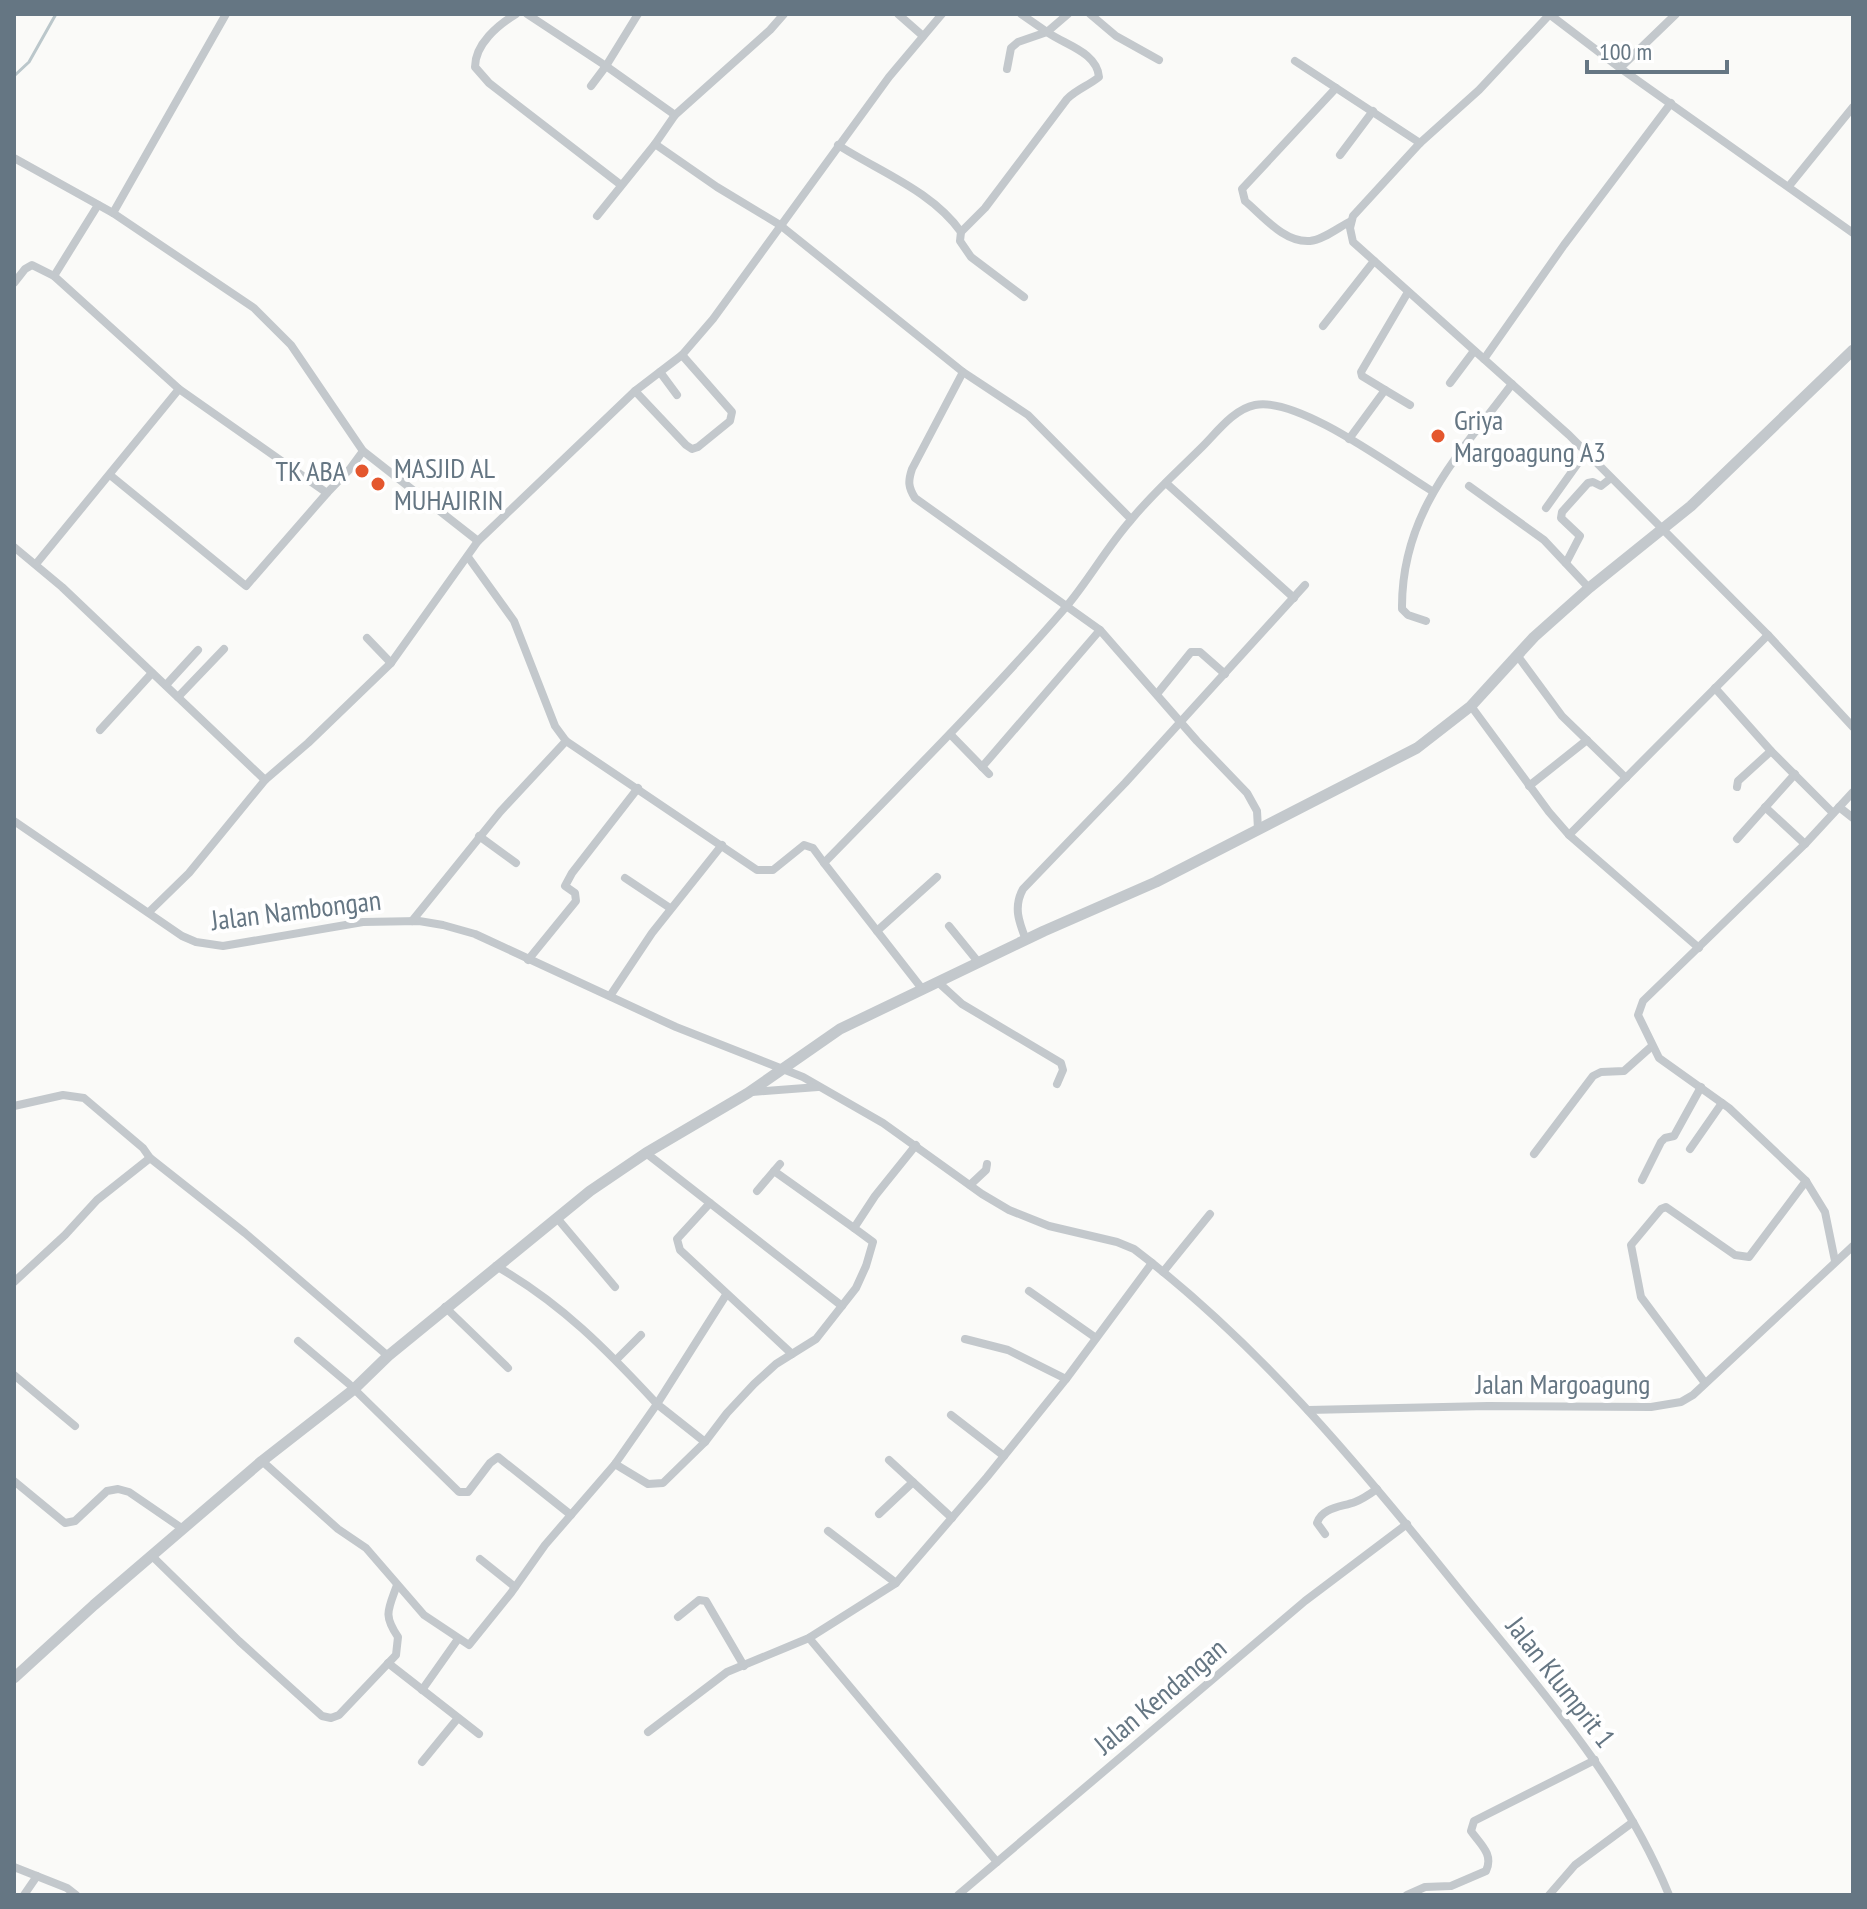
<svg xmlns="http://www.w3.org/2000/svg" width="1867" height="1909" font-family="'PT Sans Narrow',sans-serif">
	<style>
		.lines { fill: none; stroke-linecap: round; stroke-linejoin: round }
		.stream { stroke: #bbc7cb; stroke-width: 3 }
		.minor { stroke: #c3c8cc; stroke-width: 8 }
		.tertiary { stroke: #c3c8cc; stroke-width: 11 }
		.poi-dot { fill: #e4572e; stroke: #fff; stroke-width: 3 }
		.labels { text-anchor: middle; stroke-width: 8; stroke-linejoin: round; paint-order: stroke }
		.poi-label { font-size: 28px; fill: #657683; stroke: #fff; text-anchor: start }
		.street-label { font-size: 28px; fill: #657683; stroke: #fff }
	</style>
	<rect width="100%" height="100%" fill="#fafaf8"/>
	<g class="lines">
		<polyline class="stream" points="14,76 29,62 56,14"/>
		<g class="minor">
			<path d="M516 14C498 25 475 44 475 67L489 83 621 185"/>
			<polyline points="527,14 606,66 638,14"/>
			<polyline points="898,14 923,36"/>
			<polyline points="1090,14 1116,36 1159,60"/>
			<polyline points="1549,14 1620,68 1853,233"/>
			<polyline points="1550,14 1479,90 1420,143 1353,216 1350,228 1353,242 1569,435 1768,635 1853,727"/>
			<polyline points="1295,61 1420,143"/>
			<polyline points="1620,68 1676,14"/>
			<polyline points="1007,69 1011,48 1018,42 1047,32 1021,14"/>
			<polyline points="591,86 606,66 675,115"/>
			<path d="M1336 88 1242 189 1245 201C1263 216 1284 243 1310 241 1323 240 1339 227 1351 221"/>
			<path d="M655 144 717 187 780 225 963 372 912 469C908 481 908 487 915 498L1100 630 1197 741 1247 793 1257 811 1258 829"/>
			<path d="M838 145C880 172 932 191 961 232L985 208 1067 99C1077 89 1088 86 1099 77 1097 52 1065 45 1047 32L1068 14"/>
			<polyline points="1340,155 1373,111"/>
			<polyline points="14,158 113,213 254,308 291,345 363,451 478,541"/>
			<polyline points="1789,186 1853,107"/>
			<polyline points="98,205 54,276 179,389 327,493 349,470 363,451"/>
			<polyline points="113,213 226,14"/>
			<polyline points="597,216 655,144 675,115 770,30 784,14"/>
			<polyline points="961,232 960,241 971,257 1024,297"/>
			<polyline points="14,283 25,269 32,265 54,276"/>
			<polyline points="1323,326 1374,261"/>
			<polyline points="1484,359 1564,245 1671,103"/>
			<polyline points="660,372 677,395"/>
			<polyline points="963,372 1028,415 1131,519"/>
			<polyline points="1450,383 1474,351"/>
			<polyline points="1385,390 1410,405"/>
			<polyline points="635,391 686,445 692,449 698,447 730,421 732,412 682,355"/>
			<polyline points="1349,439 1385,390 1362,376 1361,372 1408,292"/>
			<polyline points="110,475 246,586 327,493"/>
			<polyline points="1166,483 1294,598"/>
			<polyline points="1469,486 1544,540 1589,588"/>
			<polyline points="1546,508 1586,452"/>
			<polyline points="14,547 62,587 265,780"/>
			<polyline points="468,557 514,621 555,726 566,741 757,870 773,870 804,845 813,848 824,863"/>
			<polyline points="1566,563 1580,536 1561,518 1562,512 1588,483 1593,482 1601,486 1611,478"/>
			<polyline points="36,564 179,389"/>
			<path d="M1426 621 1408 615 1402 609C1401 513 1458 456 1512 384"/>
			<polyline points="367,638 391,663"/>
			<polyline points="1517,655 1562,716 1626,778"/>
			<polyline points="166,685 198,650"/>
			<polyline points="1715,688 1771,751 1833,813"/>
			<polyline points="1157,694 1191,652 1200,652 1225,674"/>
			<polyline points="178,697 224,649"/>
			<polyline points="1471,706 1549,812 1569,835 1699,948"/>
			<polyline points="100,730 152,673"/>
			<polyline points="950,734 989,774"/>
			<polyline points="982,767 1100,630"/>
			<polyline points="1529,786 1587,740"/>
			<polyline points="1737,787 1738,781 1771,751"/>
			<polyline points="1765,807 1805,844"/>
			<polyline points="1839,807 1853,818"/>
			<path d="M14 821 182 936 196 942 223 946 363 922 419 921 443 925 475 934 676 1027 803 1077 883 1123 982 1194 1009 1210 1049 1226 1117 1242 1134 1249C1255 1341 1354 1459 1449 1577 1530 1678 1619 1773 1669 1895"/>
			<polyline points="1569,835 1768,635"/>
			<polyline points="479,836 516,863"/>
			<polyline points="1737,839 1795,774"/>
			<polyline points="625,878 670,908"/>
			<polyline points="149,912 189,873 265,780 308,743 391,663 478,541 635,391 682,355 713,319 889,77 942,14"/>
			<polyline points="412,921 500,812 566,741"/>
			<polyline points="949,926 979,963"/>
			<polyline points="877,931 937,877"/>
			<path d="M1026 940C1019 922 1013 907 1023 889L1125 783 1305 585"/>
			<polyline points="528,960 576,901 575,893 565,886 572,873 638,788"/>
			<polyline points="939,983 962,1004 1061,1063 1063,1070 1057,1084"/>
			<path d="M923 990 824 863C906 779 989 696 1066 607 1089 580 1107 547 1131 520 1152 494 1179 470 1203 446 1217 432 1234 409 1255 405 1298 396 1394 468 1432 491"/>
			<polyline points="610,996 652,933 722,845"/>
			<polyline points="752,1092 818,1087"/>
			<polyline points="14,1106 63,1095 84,1098 143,1148 150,1158 245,1233 388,1356"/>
			<polyline points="1690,1149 1722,1103"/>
			<polyline points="646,1153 710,1203 677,1239 680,1250 792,1354"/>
			<polyline points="1534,1154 1593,1076 1601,1072 1624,1071 1652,1046"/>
			<polyline points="774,1171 854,1228"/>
			<polyline points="1642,1180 1661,1142 1665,1138 1674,1136 1701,1087"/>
			<polyline points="970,1185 986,1170 987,1164"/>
			<polyline points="757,1191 780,1164"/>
			<polyline points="710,1203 842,1306"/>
			<polyline points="557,1218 615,1287"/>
			<polyline points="1835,1261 1825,1212 1806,1181 1729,1108 1659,1058 1638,1015 1643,1001 1805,844 1853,792"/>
			<polyline points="1163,1272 1210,1214"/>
			<polyline points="14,1282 65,1235 97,1200 150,1158"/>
			<polyline points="1029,1291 1096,1338"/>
			<polyline points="445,1307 508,1368"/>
			<polyline points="965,1339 1008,1350 1066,1379"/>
			<polyline points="298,1341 349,1384 459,1492 468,1492 490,1463 498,1457 571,1515"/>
			<polyline points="616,1360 641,1335"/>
			<polyline points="14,1375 75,1426"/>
			<polyline points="1705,1383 1641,1297 1631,1245 1661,1209 1666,1207 1735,1255 1749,1257 1806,1181"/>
			<polyline points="1308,1410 1488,1406 1651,1407 1681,1402 1693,1395 1853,1246"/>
			<polyline points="951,1415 1004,1456"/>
			<polyline points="705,1442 657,1404 726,1295"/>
			<polyline points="889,1460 952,1518"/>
			<path d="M262 1461 338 1529 366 1548 424 1615 469 1645 511 1593 545 1545 615 1464 657 1404C607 1350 561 1303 496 1266"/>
			<polyline points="615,1464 648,1484 663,1483 705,1442 727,1413 754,1384 776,1364 816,1339 856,1288 866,1266 873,1242 854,1228 875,1196 916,1145"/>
			<polyline points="14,1481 65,1523 75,1521 107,1491 118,1489 129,1492 183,1529"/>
			<polyline points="879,1514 913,1482"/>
			<polyline points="828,1531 896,1583"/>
			<path d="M1325 1534 1317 1523C1322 1507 1342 1507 1355 1502 1363 1499 1370 1494 1377 1489"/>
			<path d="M152 1556 239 1641 322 1716 331 1718 339 1715 396 1655 398 1637C383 1615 388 1610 397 1585"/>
			<polyline points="480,1559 515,1587"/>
			<polyline points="678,1617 699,1600 706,1601 744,1666"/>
			<polyline points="809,1638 997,1862"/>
			<polyline points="388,1663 479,1734"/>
			<polyline points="422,1690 458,1639"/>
			<polyline points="648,1732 727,1672 809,1638 896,1583 987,1477 1066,1379 1152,1263"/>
			<polyline points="422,1762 458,1718"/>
			<polyline points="14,1867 67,1888 76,1895"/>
			<polyline points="24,1895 37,1876"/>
			<polyline points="958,1895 1305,1601 1407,1524"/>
			<path d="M1407 1895 1425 1887 1451 1886 1486 1871C1494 1854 1480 1844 1471 1831L1474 1821 1595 1760"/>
			<polyline points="1549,1895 1575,1865 1633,1822"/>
		</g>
		<polyline class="tertiary" points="14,1678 94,1605 262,1461 353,1390 388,1356 590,1191 646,1153 748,1093 840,1029 1044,931 1156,882 1417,748 1471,706 1534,637 1589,588 1691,506 1853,350"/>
	</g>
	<g class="poi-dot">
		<circle cx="1438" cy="436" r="8"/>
		<circle cx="362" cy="471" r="8"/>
		<circle cx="378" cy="484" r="8"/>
	</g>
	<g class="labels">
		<g class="poi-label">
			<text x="1454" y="430">Griya<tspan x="1454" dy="32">Margoagung A3</tspan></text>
			<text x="394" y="478">MASJID AL<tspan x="394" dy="32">MUHAJIRIN</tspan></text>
			<text x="346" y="481" text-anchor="end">TK ABA</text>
		</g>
		<g class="street-label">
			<text transform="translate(296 910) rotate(-7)" y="10">Jalan Nambongan</text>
			<text x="1563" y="1394">Jalan Margoagung</text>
			<text transform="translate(1561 1682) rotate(52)" y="10">Jalan Klumprit 1</text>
			<text transform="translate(1160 1696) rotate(-40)" y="10">Jalan Kendangan</text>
		</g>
	</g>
	<rect width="1867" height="1909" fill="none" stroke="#657683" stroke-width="32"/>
	<path d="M1587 60v12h140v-12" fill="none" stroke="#657683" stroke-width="4"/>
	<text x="1599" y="60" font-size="24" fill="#657683" stroke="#ffffff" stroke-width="6" paint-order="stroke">100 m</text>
</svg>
